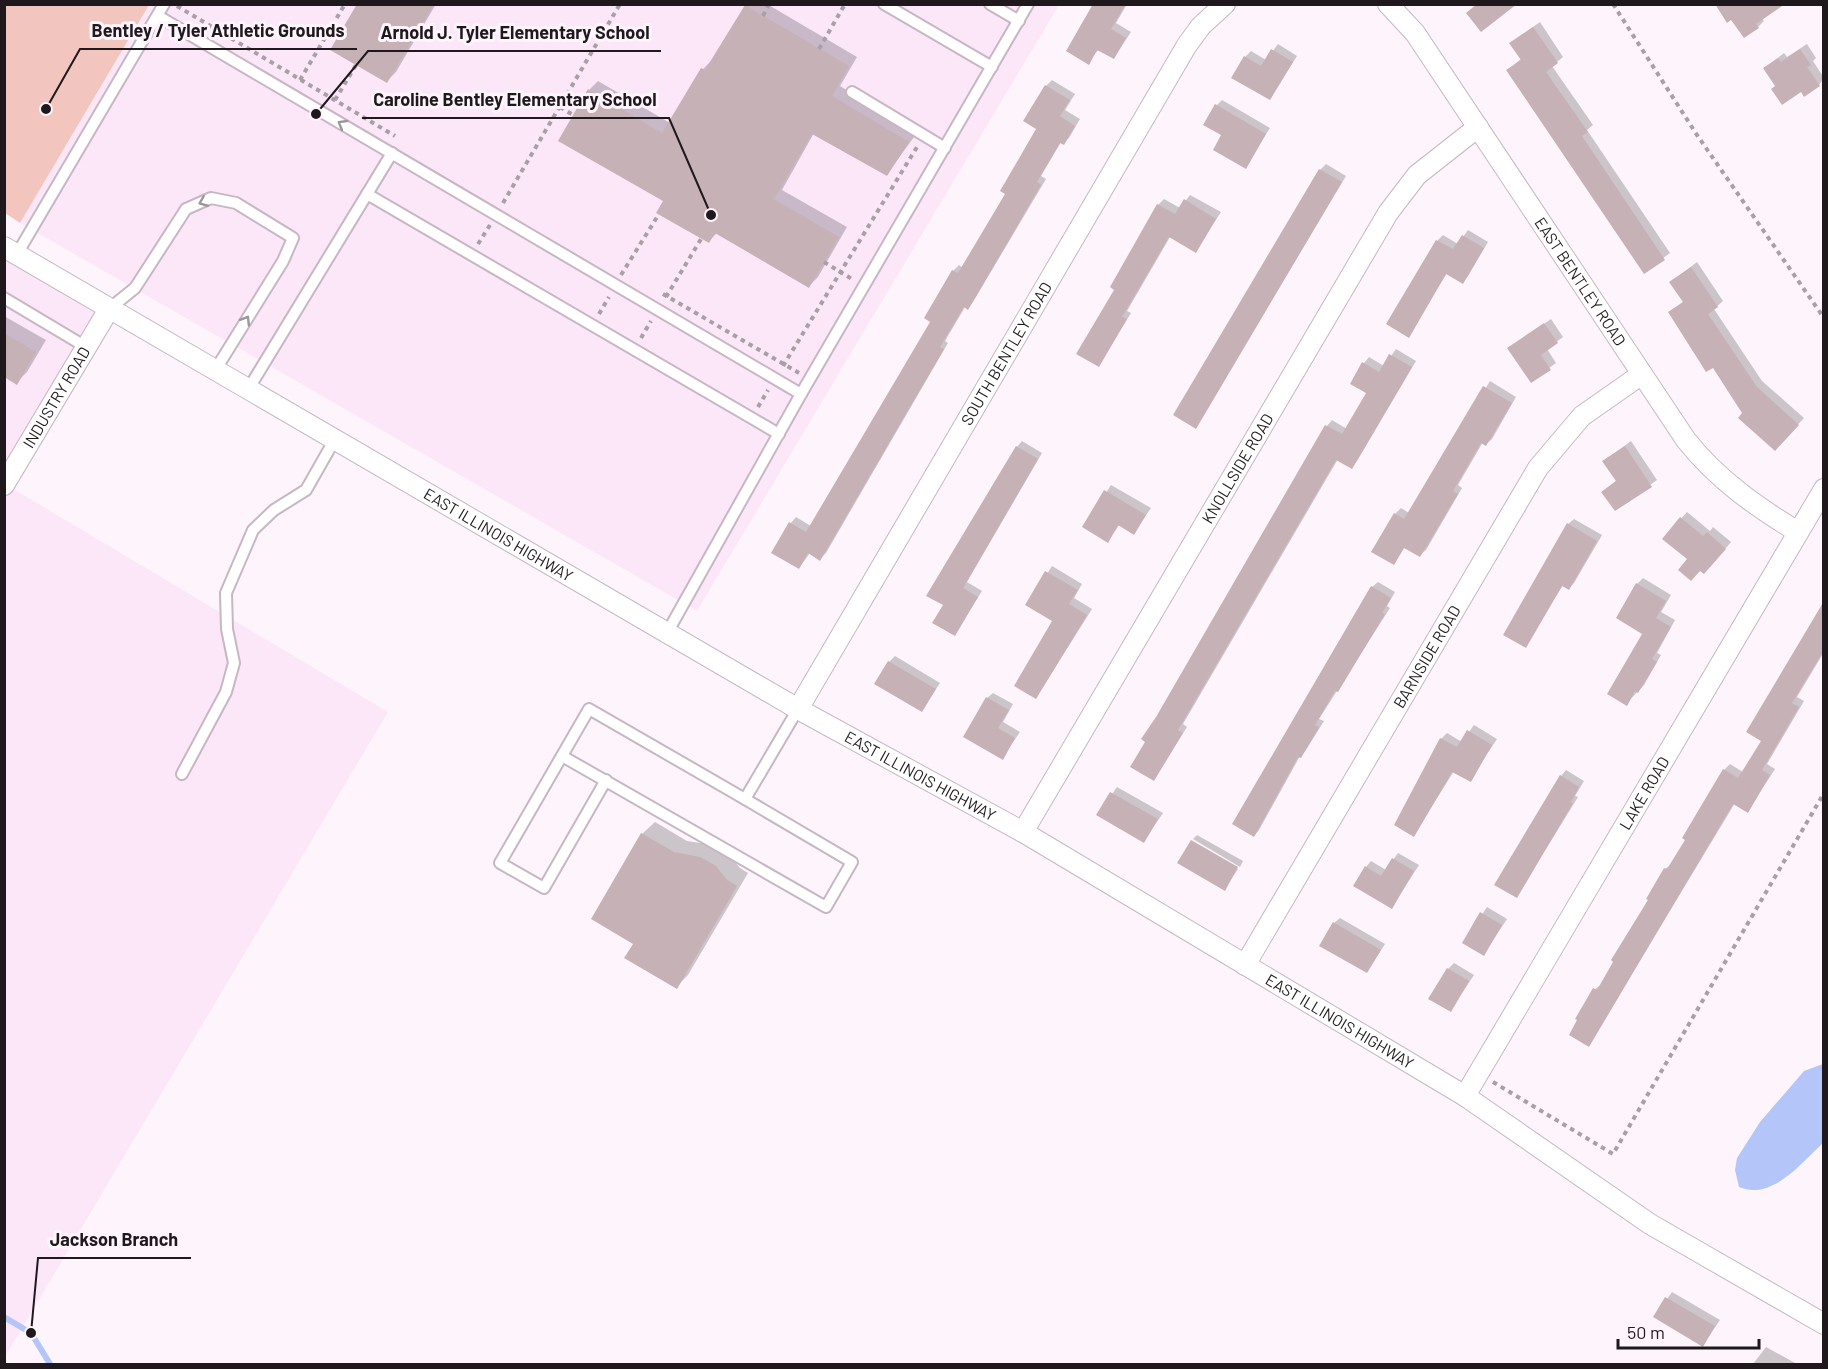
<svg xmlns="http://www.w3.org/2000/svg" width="1828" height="1369" font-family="Barlow,sans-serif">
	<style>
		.built { fill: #fce7f9 }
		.green { fill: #f2c6be }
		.water { fill: #b3c5f9 }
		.shadow { fill: #0003 }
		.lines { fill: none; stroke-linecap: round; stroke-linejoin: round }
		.stream { stroke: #b3c5f9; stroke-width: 6 }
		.building { fill: #c6b1b6 }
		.service-casing { stroke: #c6b7c3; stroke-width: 14 }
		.minor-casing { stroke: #c6b7c3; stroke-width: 22 }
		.path { stroke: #a8a0a6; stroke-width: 4; stroke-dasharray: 4.5 4.5; stroke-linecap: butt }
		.service { stroke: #fff; stroke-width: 10 }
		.minor { stroke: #fff; stroke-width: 20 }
		.oneway { stroke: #9a989a }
		.labels { text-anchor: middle; stroke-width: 6; stroke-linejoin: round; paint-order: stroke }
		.street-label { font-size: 16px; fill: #1f191e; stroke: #fef5fc }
		.leader { fill: none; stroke: #1f191e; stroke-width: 2 }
		.callout-dot { fill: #1f191e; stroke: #fef5fc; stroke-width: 2 }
		.callout-label { font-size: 18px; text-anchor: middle; font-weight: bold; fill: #1f191e; stroke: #fef5fc; stroke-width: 6; stroke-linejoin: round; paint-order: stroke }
	</style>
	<rect width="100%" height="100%" fill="#fef5fc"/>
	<g class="built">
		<polygon points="149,5 1059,5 697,611 20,223"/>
		<polygon points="5,255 100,312 5,472"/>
		<polygon points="5,484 388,712 5,1357"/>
	</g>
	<polygon class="green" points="4,5 149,5 20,223 5,213"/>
	<path class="water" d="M1823 1064V1143C1801 1163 1772 1201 1739 1187L1735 1170 1737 1158 1760 1122 1804 1071Z"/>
	<g class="shadow">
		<polygon points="359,4 436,4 396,72 387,81"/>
		<polygon points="748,4 767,4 857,57 840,86 917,133 887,174 814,133 782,190 847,227 818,277 809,286 717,233 709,241 665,201 560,140 589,90 598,81 670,123 703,69 712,60"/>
		<polygon points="1097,4 1127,4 1116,23 1131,32 1114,58 1099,49 1088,63"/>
		<polygon points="1732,18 1762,18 1764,21 1758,27"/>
		<polygon points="1540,22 1563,57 1552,66 1593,125 1587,130 1670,253 1644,272 1508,70 1522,58 1517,38"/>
		<polygon points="1278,44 1297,56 1270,99 1245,57 1251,51 1266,60"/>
		<polygon points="1807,44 1816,58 1813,61 1824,78 1819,85 1801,90 1765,68 1784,53 1787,57"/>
		<polygon points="1052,80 1075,94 1065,110 1080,119 1069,138 1063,143 1061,142 1041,176 1046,179 973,302 968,308 965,307 945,341 948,343 826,553 820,559 810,553 799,568 791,523 796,517 811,526 932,321 953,271 959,265 963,268 1007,193 1038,128 1046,86"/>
		<polygon points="1222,100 1270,128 1245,167 1217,105"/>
		<polygon points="1326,164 1346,176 1196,427 1320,170"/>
		<polygon points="1190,195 1221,212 1196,251 1170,237 1127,311 1131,313 1099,365 1116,289 1112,287 1158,205 1164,199 1180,208"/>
		<polygon points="1468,230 1488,242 1468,276 1463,282 1447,273 1408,336 1388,324 1437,241 1443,235 1458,244"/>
		<polygon points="1697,262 1723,301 1714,309 1762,381 1804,418 1781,443 1744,413 1713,365 1670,313 1684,301 1671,282"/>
		<polygon points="4,316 46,340 27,372 16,383 4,376"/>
		<polygon points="1551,319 1563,337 1547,349 1556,363 1531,381 1509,348"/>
		<polygon points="1396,349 1416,361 1357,461 1352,467 1338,459 1183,724 1187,727 1154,779 1147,741 1157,718 1327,426 1332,420 1347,429 1369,393 1364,363 1369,357 1384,366"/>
		<polygon points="1490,381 1516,397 1492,439 1486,444 1483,442 1458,485 1462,488 1426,550 1420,555 1405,547 1393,563 1395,514 1401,508 1409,513"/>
		<polygon points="1022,441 1042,453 967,582 982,591 955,634 945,605 1017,447"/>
		<polygon points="1631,441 1657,480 1615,509 1603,492 1617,480 1604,461"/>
		<polygon points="1111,485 1151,508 1134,533 1120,524 1108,541 1084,527"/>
		<polygon points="1687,512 1710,531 1713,527 1731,542 1710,567 1689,559 1664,538"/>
		<polygon points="1574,519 1602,535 1574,583 1569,588 1563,585 1525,646 1568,524"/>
		<polygon points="1052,566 1082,584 1074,598 1092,609 1036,698 1054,621 1027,605"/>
		<polygon points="1643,578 1671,595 1661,612 1675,620 1657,653 1661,655 1644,685 1626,704 1644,633 1637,584"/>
		<polygon points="1378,582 1395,592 1387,606 1390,608 1319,719 1324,721 1306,750 1300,756 1259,830 1254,836 1372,587"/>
		<polygon points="1824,605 1824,652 1797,697 1804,701 1767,764 1775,769 1748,811 1735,803 1589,1045 1577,1018 1595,989 1602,984 1665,869 1672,864 1724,770 1730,764 1743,772 1763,740"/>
		<polygon points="895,656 940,683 922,710 889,662"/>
		<polygon points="993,693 1013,704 1003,722 1020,732 1002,758 987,698"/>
		<polygon points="1474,725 1497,739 1470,780 1454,771 1414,835 1441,739 1447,733 1462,742"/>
		<polygon points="1566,770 1584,781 1575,796 1578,797 1517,896 1561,776"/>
		<polygon points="1117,787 1163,813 1144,841 1098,814"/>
		<polygon points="655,822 687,841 713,845 728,854 740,868 748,873 688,975 676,987 635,943 593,918 642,834"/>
		<polygon points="1197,835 1243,861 1240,867 1193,839"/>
		<polygon points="1191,842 1238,869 1224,889"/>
		<polygon points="1398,853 1419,865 1392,907 1366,867 1371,861 1386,870"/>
		<polygon points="1487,907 1507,919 1484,954 1464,942"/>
		<polygon points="1340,918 1385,944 1367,972 1334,923"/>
		<polygon points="1454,963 1474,975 1451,1010 1448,969"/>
		<polygon points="1672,1292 1720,1320 1703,1345 1655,1317"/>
		<polygon points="1766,1347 1797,1364 1753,1364"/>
	</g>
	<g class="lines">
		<polyline class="stream" points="4,1317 31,1333 50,1364"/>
	</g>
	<g class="building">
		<polygon points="357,4 434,4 387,83 330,50"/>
		<polygon points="1093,4 1126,4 1111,29 1126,38 1114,59 1097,50 1089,65 1066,51"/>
		<polygon points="1477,4 1517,4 1481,32 1466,13"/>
		<polygon points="1715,4 1785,4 1756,24 1759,28 1744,38 1731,20 1727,23"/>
		<polygon points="745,5 849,66 832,96 909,142 887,176 812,134 774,199 839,237 809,288 715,233 709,243 656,213 663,201 558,141 588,89 662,133 701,68 705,70"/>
		<polygon points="1533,27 1558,63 1546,72 1588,132 1582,136 1665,260 1644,274 1506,70 1521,60 1509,43"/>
		<polygon points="1271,49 1293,62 1270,100 1231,78 1244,56 1261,66"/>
		<polygon points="1800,49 1811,65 1807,67 1820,86 1804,97 1801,92 1782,105 1771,89 1775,86 1763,68 1778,58 1781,62"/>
		<polygon points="1045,85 1070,100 1060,116 1075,126 1064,145 1060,143 1037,182 1041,185 968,310 964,307 940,347 944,349 820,561 808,553 799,569 771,553 789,522 806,532 930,322 924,318 952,270 958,273 1005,194 1000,191 1036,129 1023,121"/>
		<polygon points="1215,104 1266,134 1246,169 1213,150 1221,135 1203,125"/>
		<polygon points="1319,169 1342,182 1196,429 1173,415"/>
		<polygon points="1184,199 1216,219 1196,253 1169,237 1122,317 1127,319 1099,367 1076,354 1114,290 1110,287 1157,204 1175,214"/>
		<polygon points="1462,235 1484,248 1463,284 1446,274 1409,338 1386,324 1436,240 1453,249"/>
		<polygon points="1691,267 1718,307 1708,314 1757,387 1799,425 1775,451 1738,418 1742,413 1713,368 1706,372 1668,312 1683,302 1669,282"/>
		<polygon points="1544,323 1558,343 1541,355 1551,370 1531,383 1507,348"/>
		<polygon points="4,333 36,352 17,385 4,377"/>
		<polygon points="1389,354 1412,367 1352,469 1336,460 1178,730 1183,733 1154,781 1130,767 1145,742 1141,739 1156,717 1325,425 1342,434 1366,393 1350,384 1362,362 1379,372"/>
		<polygon points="1483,386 1512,403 1486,446 1481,443 1453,491 1458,494 1420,557 1404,548 1394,565 1371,552 1394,513 1404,519"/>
		<polygon points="1016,446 1038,459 963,588 978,597 955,636 932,623 943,605 926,596"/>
		<polygon points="1625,446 1652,487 1615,511 1601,492 1616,481 1602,461"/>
		<polygon points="1104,490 1146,515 1134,535 1118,525 1108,543 1082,527"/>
		<polygon points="1680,517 1703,536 1707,532 1726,549 1704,574 1700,571 1691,581 1678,570 1687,559 1662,539"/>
		<polygon points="1567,523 1597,541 1569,590 1562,586 1526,648 1503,635"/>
		<polygon points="1045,571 1078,590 1069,604 1087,615 1036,699 1014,686 1052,621 1025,605"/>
		<polygon points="1636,583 1666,601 1656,618 1671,627 1652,659 1657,662 1638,693 1635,691 1627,706 1607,694 1642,634 1616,618"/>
		<polygon points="1371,586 1391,598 1382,613 1385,614 1338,692 1335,691 1315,725 1319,727 1301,758 1298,757 1254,837 1232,824"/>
		<polygon points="1824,601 1824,650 1792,703 1799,707 1762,770 1770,775 1748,813 1733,804 1589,1047 1569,1035 1577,1020 1575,1019 1593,988 1597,990 1613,962 1611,960 1648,900 1646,899 1664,868 1667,869 1685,840 1682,838 1723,769 1738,778 1761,741 1746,732"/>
		<polygon points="888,661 936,689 922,712 874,684"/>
		<polygon points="986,697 1009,710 998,728 1015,738 1003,760 963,737"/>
		<polygon points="1467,730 1492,745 1471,782 1452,772 1414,837 1394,825 1440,738 1457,747"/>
		<polygon points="1560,775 1579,787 1571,802 1573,803 1517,898 1494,885"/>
		<polygon points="1110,792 1158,819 1144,843 1096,815"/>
		<polygon points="641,833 674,852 700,857 716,866 727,880 737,886 677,989 624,958 633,944 591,919"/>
		<polygon points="1191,840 1238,867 1225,891 1177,863"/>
		<polygon points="1392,858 1414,871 1392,909 1353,886 1365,866 1381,876"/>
		<polygon points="1480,912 1502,925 1484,956 1462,943"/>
		<polygon points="1333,922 1381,950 1367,973 1319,946"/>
		<polygon points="1447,968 1469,981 1451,1012 1428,999"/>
		<polygon points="1665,1297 1715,1326 1703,1347 1653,1317"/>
	</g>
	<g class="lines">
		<g class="service-casing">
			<g id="service">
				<polyline points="884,4 992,67"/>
				<polyline points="990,4 1019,21"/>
				<polyline points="158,16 801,394"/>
				<polyline points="852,92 945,148"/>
				<polyline points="367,194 779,434"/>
				<polyline points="17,254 164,4"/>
				<polyline points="4,298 86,347"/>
				<polyline points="109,309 135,288 186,209 211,198 236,203 293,238 283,261 216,369"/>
				<polyline points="249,388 392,153"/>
				<polyline points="667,633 801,394 1028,4"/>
				<polyline points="562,756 826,907 852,862 745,799"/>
				<polyline points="182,774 226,692 234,663 227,629 226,593 253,530 274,510 306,490 335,439"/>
				<polyline points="606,780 544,888 500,863 589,709 745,799 798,709"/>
			</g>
		</g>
		<g class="minor-casing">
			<g id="minor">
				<path id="s1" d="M1388 4 1415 33 1686 440C1717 479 1755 506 1798 532"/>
				<path id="s2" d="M4 247 798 709 1023 832 1465 1096 1650 1224 1824 1324"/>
				<path id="s3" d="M4 485 109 309"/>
				<path id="s4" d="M798 709 1187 45 1201 26 1225 4"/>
				<path id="s5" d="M1023 832 1388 213 1417 175 1478 127"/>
				<path id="s6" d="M1245 965 1538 468 1582 416 1642 374"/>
				<path id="s7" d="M1465 1096 1824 489"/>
			</g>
		</g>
		<g class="path">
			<polyline points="1613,4 1697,135 1824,318"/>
			<polyline points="177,6 395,136"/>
			<polyline points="763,16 769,4"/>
			<polyline points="819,49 845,4"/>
			<polyline points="300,80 345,4"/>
			<polyline points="335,100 356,65"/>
			<polyline points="560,107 573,115"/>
			<polyline points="503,203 620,4"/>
			<polyline points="478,244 490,225"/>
			<polyline points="824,262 852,279"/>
			<polyline points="621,275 659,214"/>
			<polyline points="663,294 799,373"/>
			<polyline points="666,297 701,239"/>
			<polyline points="599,314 609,297"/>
			<polyline points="641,338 651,321"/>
			<polyline points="783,366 917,147"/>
			<polyline points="758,407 768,390"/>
			<polyline points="1493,1082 1613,1154 1824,793"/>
		</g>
		<use href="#service" class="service"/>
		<use href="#minor" class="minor"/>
	</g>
	<defs><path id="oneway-chevron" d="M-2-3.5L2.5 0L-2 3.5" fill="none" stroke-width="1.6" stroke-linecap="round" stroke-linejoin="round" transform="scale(1.5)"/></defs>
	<g class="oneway">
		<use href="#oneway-chevron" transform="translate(342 124) rotate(-150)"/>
		<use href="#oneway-chevron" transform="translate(203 202) rotate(158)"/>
		<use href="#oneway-chevron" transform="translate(246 320) rotate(-58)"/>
	</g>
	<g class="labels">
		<g class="street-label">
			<text dy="6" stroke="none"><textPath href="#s1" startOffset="338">EAST BENTLEY ROAD</textPath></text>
			<text dy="6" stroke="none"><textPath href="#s4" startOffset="412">SOUTH BENTLEY ROAD</textPath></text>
			<text dy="6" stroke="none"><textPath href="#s3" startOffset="102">INDUSTRY ROAD</textPath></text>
			<text dy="6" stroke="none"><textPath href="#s5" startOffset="422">KNOLLSIDE ROAD</textPath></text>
			<text dy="6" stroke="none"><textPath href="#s2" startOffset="572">EAST ILLINOIS HIGHWAY</textPath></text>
			<text dy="6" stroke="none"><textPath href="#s6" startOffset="358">BARNSIDE ROAD</textPath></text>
			<text dy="6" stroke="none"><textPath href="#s2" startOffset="1058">EAST ILLINOIS HIGHWAY</textPath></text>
			<text dy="6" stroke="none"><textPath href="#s7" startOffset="352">LAKE ROAD</textPath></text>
			<text dy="6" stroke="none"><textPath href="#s2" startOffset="1544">EAST ILLINOIS HIGHWAY</textPath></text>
		</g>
	</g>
	<path class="leader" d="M46 109L80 49H357M316 114L368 51H661M711 215L669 118H362M31 1333L38 1258H191"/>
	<g class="callout-dot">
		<circle cx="46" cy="109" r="6"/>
		<circle cx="316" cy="114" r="6"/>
		<circle cx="711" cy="215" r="6"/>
		<circle cx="31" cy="1333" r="6"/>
	</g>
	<g class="callout-label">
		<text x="218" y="37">Bentley / Tyler Athletic Grounds</text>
		<text x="515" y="39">Arnold J. Tyler Elementary School</text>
		<text x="515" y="106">Caroline Bentley Elementary School</text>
		<text x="114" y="1246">Jackson Branch</text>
	</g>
	<rect width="1828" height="1369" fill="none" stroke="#1f191e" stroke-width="12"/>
	<path d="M1618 1339v9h141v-9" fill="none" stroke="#1f191e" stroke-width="3"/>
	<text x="1627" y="1339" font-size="18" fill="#1f191e" stroke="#fef5fc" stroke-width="4.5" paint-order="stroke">50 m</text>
</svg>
